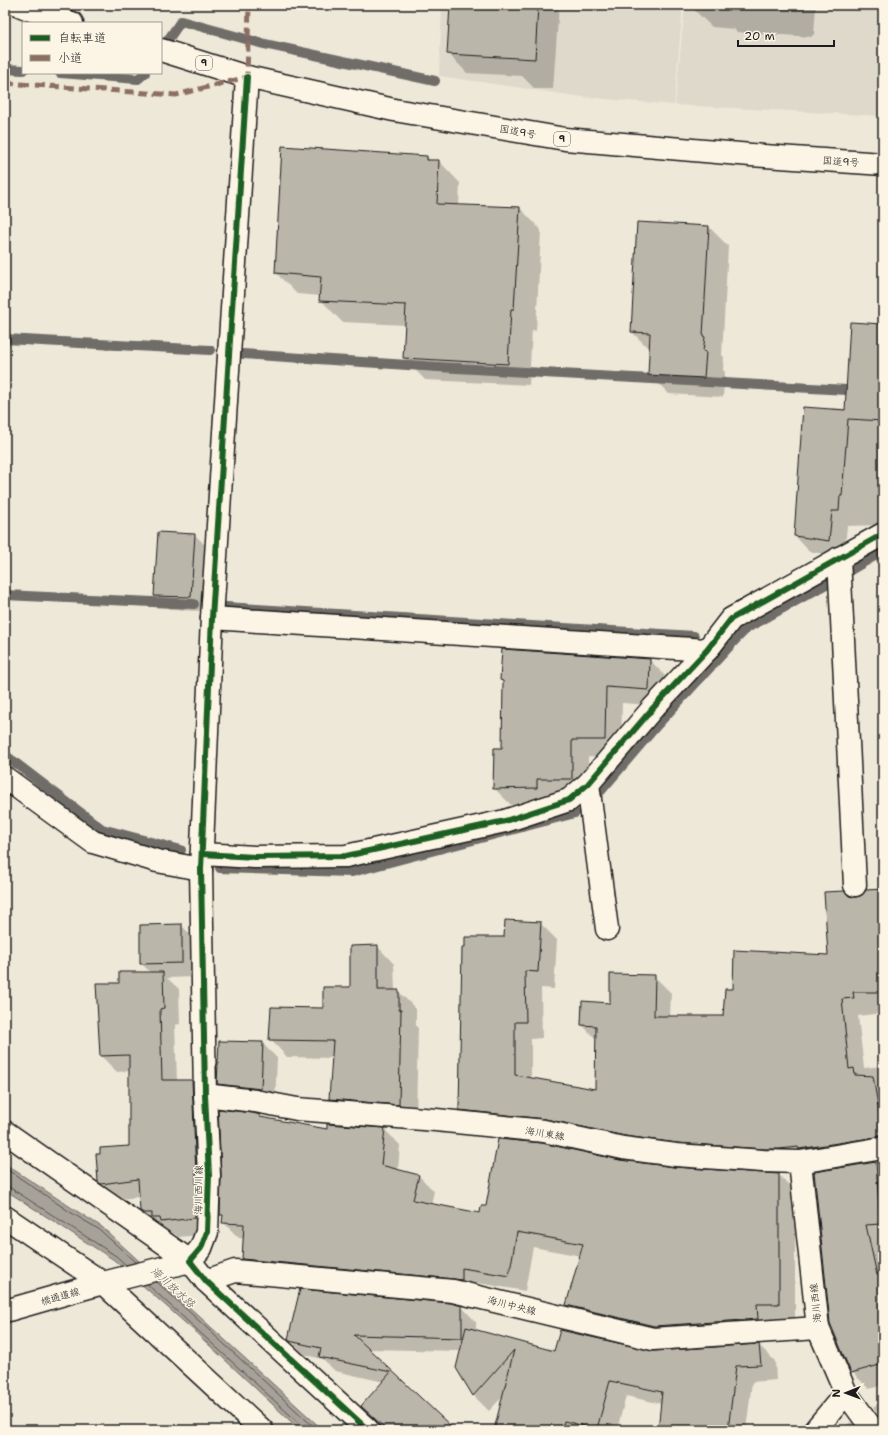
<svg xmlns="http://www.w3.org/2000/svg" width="888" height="1435" font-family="'Shantell Sans','Klee One',sans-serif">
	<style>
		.built { fill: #ded9cb }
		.water { fill: #a7a299; stroke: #6f6c67 }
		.shadow { fill: #0003 }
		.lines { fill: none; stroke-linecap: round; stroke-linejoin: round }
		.shore { stroke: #54524e; stroke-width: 1 }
		.stream { stroke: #6f6c67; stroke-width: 10 }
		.building { fill: #bab6aa; stroke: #1c1c1c }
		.minor-casing { stroke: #1c1c1c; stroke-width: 25 }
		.highway-casing { stroke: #1c1c1c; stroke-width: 25 }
		.minor { stroke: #fcf5e5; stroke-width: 22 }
		.highway { stroke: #fcf5e5; stroke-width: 22 }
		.quiet { stroke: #8d6e63; stroke-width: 5; stroke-dasharray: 10 5; stroke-linecap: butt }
		.cycleway-casing { stroke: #fcf5e5; stroke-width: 8 }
		.cycleway { stroke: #1b5e20; stroke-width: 6 }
		.labels { text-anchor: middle; stroke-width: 3; stroke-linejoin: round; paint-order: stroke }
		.shield { fill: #fcf5e5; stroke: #5f5d58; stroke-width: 1 }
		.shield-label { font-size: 9px; font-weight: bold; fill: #1c1c1c }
		.street-label { font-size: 10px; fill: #1c1c1c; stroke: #fcf5e5 }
		.water-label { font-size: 11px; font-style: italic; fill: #5b5854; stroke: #fcf5e5 }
	</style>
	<rect width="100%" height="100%" fill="#eee8d9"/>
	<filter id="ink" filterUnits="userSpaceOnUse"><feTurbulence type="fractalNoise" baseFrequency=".025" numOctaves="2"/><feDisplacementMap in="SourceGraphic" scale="8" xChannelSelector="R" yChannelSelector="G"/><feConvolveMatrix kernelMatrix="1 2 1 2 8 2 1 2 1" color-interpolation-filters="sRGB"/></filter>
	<g filter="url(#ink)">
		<g class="built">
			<polygon points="442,5 683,5 674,105 583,97 439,76"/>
			<polygon points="685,5 883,5 883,116 675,105"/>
		</g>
		<polygon class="water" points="5,1164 72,1208 102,1227 323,1430 300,1430 192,1329 114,1260 5,1190"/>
		<g class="shadow">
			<polygon points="451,5 559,5 553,89 535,89 522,76 467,73 448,53"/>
			<polygon points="691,5 816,5 814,35 812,35 812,37 737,32 734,29 712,27 690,6"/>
			<polygon points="427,157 431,161 439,161 460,183 459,206 520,208 541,230 536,331 532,330 529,385 425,380 404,358 406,325 342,322 321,300 321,296 297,294 276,273"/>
			<polygon points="709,227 728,246 722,355 724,357 723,370 725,372 723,397 669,394 649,374 650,350 632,332"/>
			<polygon points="883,325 883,525 847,526 844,556 810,552 795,536 831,408 846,409"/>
			<polygon points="195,535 209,549 205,611 170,610 155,596"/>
			<polygon points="650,660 666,677 665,706 622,703 621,756 588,757 588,795 553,804 511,805 494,788 503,749 504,683 501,680"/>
			<polygon points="883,890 883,1013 858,1016 864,1068 883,1066 883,1155 817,1166 477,1126 460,1109 505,938 540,923 557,940 554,989 541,988 542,1038 531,1039 531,1078 596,1090 597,1040 582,1025 611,1004 654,976 671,993 670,1017 724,1017 733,990 829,956 849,897 856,898"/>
			<polygon points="181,925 196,940 196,977 167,978 179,989 180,1024 175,1025 177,1081 192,1081 208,1097 211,1234 178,1237 175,1234 170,1234 165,1229 161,1229 158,1227 141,1211 140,1197 118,1199 99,1181 130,1147 130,1071 117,1072 100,1055 120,984 151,973 141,963"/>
			<polygon points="377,946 394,964 395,991 398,991 416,1009 416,1026 418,1028 416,1121 347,1116 330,1099 333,1058 287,1057 270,1039 324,1009 351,988"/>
			<polygon points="262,1043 277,1058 275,1103 233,1098 218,1083"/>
			<polygon points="259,1116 262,1118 328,1130 384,1129 400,1145 398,1170 419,1176 434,1191 431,1205 480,1214 487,1207 620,1161 674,1168 779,1175 795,1191 795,1320 772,1320 773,1335 671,1342 583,1321 568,1305 581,1256 533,1247 525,1291 478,1283 478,1295 258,1274 243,1259 244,1239 239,1238 224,1223 224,1217 221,1215"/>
			<polygon points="883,1162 883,1385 869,1389 852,1372 815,1173"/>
			<polygon points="462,1307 476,1322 476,1331 555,1352 654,1352 759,1345 775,1361 776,1380 752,1382 746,1430 659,1430 662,1404 626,1396 617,1430 496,1430 504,1395 489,1411 474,1396 457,1367 461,1351 367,1349 454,1430 387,1430 384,1382 335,1371 323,1359 305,1355 289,1339"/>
			<polygon points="883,1400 883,1421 873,1407"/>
			<polygon points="851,1422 858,1430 840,1430"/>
		</g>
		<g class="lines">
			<g class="shore">
				<polyline points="5,1168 70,1212 100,1230 135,1262"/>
				<polyline points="5,1187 9,1187 116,1256 126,1265"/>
				<polyline points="157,1282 317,1430"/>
				<polyline points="147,1284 301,1425 302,1430"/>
			</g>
			<g class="stream">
				<polyline points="161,50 181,21 260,43 435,81"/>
				<polyline points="5,69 23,70"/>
				<polyline points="60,73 138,79 145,73"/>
				<polyline points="5,339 210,350"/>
				<polyline points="243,354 438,367 883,392"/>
				<polyline points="849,571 883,551"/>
				<polyline points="5,595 194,604"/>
				<polyline points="226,607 694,636"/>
				<polyline points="5,755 102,829 181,850"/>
				<polyline points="599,793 657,725 735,640 747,628 830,582"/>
				<polyline points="220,868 352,872 575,813"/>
			</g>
		</g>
		<g class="building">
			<polygon points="450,5 538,5 535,59 447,54"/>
			<polygon points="282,146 427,156 427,160 439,160 437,204 520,207 514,309 511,309 508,364 403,358 406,305 319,301 321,277 275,273"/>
			<polygon points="637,222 709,226 703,336 705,337 703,351 706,352 704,378 648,375 650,333 631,332"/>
			<polygon points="850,322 883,324 883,421 848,419 842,496 840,496 839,511 832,511 829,541 794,536 803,407 845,410"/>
			<polygon points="158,532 195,534 191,597 154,596"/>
			<polygon points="502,649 650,659 649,690 606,687 605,740 572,740 572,779 537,779 537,788 493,789 494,748 502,748 503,681 500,680"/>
			<polygon points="883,889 883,992 853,992 854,998 842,999 849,1069 854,1068 855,1075 873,1076 883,1136 799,1149 798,1147 779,1149 764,1149 677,1143 625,1136 545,1119 459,1110 462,947 465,947 465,937 504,937 505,920 541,922 538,972 525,971 526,1022 515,1022 515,1075 595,1089 596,1026 581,1025 582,1001 610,1003 610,974 655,975 654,1016 723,1016 725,989 733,989 734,950 828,955 824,892 844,891 849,896 856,897 862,895 866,890"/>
			<polygon points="182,924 182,963 140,964 140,925"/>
			<polygon points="378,945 378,990 399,990 399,1010 401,1010 399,1105 329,1099 333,1041 269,1040 271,1007 323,1008 323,987 350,987 350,946"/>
			<polygon points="119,972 163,972 164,1008 160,1009 162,1080 192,1080 196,1175 195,1218 161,1222 160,1218 152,1218 152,1213 144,1213 140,1211 138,1179 101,1184 98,1182 96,1154 100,1154 100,1148 129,1146 129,1055 100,1056 96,983 119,983"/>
			<polygon points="219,1041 263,1042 261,1089 217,1084"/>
			<polygon points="218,1109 253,1113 260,1115 260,1117 327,1129 327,1124 385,1128 381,1165 419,1175 413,1200 480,1213 481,1206 486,1206 498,1139 542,1143 620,1160 674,1167 779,1174 779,1304 757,1304 758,1319 654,1326 566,1305 583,1244 517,1232 509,1276 462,1268 462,1280 454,1279 242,1259 244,1224 222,1223 223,1215 220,1215 221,1174"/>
			<polygon points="876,1162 880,1224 866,1225 877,1275 883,1274 883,1364 851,1373 830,1323 814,1172"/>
			<polygon points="300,1289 451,1303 462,1306 462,1338 354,1335 455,1430 387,1430 361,1406 391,1372 319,1357 321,1348 289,1341 288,1339"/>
			<polygon points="466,1327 554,1351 560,1330 654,1351 759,1344 761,1365 736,1366 728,1430 658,1430 662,1392 610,1381 597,1429 564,1421 562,1430 494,1430 514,1350 473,1396 456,1368"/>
		</g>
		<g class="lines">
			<g class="minor-casing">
				<g id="minor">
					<polyline points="247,77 212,618 201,869 205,1095 209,1175 207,1232 201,1248 190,1261 206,1281 368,1430"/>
					<polyline points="839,558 855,885"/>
					<polyline points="212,618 707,650"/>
					<polyline points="5,778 93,842 157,861 201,869"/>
					<polyline points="588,784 607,929"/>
					<polyline points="202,854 255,857 346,856 505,821 569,800 588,784 653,708 707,650 731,619 883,534"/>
					<polyline points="205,1095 255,1101 297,1109 436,1120 544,1131 623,1148 676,1155 763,1161 800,1162 883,1148"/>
					<polyline points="5,1132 190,1261"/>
					<polyline points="800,1162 818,1328 846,1393 873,1430"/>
					<polyline points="5,1217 103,1283 262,1430"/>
					<polyline points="206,1281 235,1271 453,1291 653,1339 818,1328"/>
					<polyline points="5,1311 103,1283 190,1261"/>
					<polyline points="815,1430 846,1393"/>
				</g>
			</g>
			<g class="highway-casing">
				<g id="highway">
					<polyline points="19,5 44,15 72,23"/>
					<polyline points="161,50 247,77 394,110 565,139 751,155 883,164"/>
				</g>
			</g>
			<use href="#minor" class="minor"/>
			<use href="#highway" class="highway"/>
			<polyline class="quiet" points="5,83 176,95 247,77 249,5"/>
			<g class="cycleway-casing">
				<g id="cycleway">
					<polyline points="247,77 212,618 201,869 205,1095 209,1175 207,1232 201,1248 190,1261 206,1281 368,1430"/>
					<polyline points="202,854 255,857 346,856 505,821 569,800 588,784 653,708 707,650 731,619 883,534"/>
				</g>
			</g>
			<use href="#cycleway" class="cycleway"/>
		</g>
	</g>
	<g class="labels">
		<g class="shield">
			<rect x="196" y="56" width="16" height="14" rx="3"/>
			<rect x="554" y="132" width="16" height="14" rx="3"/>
		</g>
		<g class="shield-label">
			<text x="204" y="66">9</text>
			<text x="562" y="142">9</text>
		</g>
		<g class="street-label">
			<text transform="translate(518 131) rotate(10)" y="4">国道9号</text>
			<text transform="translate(841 161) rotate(4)" y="4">国道9号</text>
			<text transform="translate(545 1133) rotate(9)" y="4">海川東線</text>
			<text transform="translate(198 1190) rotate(-89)" y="4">海川西川線</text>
			<text transform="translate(60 1296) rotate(-16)" y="4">橋通道線</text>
			<text transform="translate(815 1303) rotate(-96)" y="4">海川西線</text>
			<text transform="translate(512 1305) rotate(14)" y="4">海川中央線</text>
		</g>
		<g class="water-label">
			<text transform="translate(173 1287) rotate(42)" y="4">海川放水路</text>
		</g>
	</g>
	<rect width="888" height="1435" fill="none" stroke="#fcf5e5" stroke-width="20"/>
	<rect x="10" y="10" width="868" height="1415" fill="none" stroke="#1c1c1c" stroke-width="1.5" filter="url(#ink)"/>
	<rect x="22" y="22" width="140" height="52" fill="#fcf5e5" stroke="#a29e95"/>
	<rect x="30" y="35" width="20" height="6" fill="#1b5e20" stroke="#a29e95"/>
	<text x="58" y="42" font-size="12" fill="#1c1c1c">自転車道</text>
	<rect x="30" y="55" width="20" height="6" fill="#8d6e63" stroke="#a29e95"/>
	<text x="58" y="62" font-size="12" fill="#1c1c1c">小道</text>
	<g transform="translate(846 1393) rotate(269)" stroke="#fcf5e5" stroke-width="3" paint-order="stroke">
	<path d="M0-3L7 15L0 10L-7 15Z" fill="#1c1c1c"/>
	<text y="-6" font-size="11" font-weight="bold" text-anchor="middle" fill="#1c1c1c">N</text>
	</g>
	<path d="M738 40v6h96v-6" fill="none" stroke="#1c1c1c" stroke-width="2"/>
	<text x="744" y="40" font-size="12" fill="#1c1c1c" stroke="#fcf5e5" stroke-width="3" paint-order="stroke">20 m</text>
</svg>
